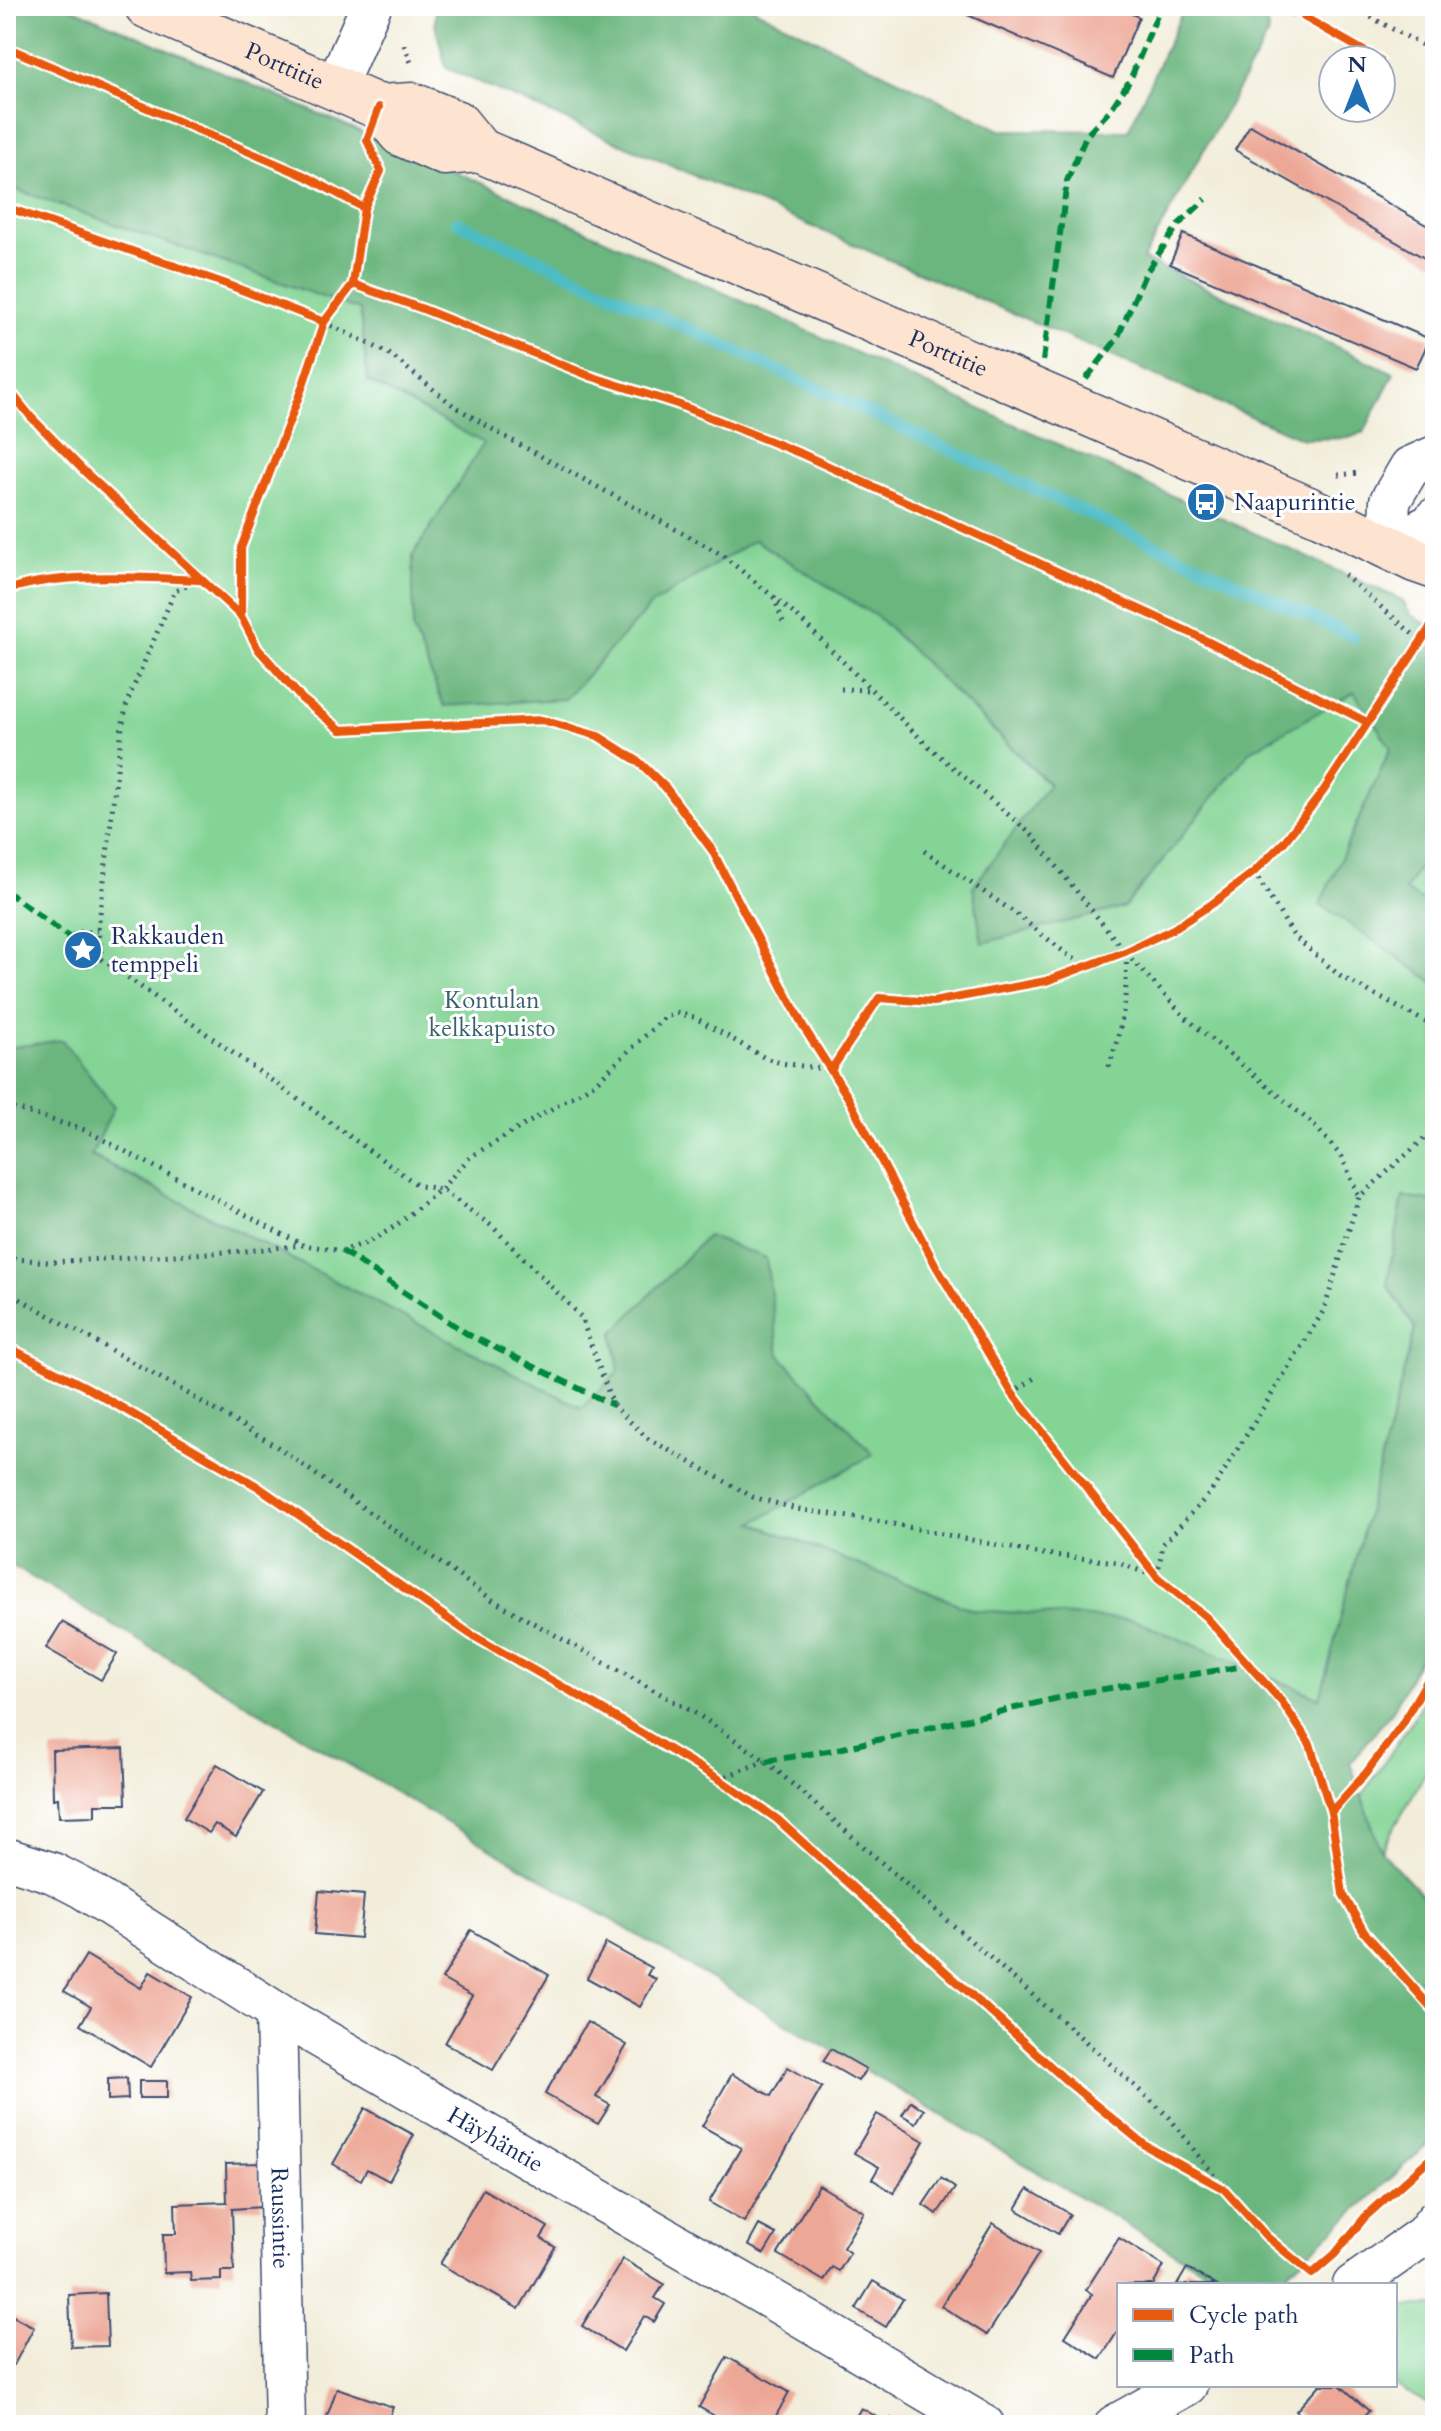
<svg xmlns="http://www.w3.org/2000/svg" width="1441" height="2431" font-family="Cardo,serif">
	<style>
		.green { fill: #83d495; stroke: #4f827a; stroke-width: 2 }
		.forest { fill: #6ab67e; stroke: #42726e; stroke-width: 2 }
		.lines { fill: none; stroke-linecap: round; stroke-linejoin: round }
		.stream { stroke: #4dbcc3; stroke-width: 12 }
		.building { fill: #eda796 }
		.street-casing { stroke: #3b4c70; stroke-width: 43 }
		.secondary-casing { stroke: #3b4c70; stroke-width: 47 }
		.path { stroke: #3b4c70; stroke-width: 5; stroke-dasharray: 2 6; stroke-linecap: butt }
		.street { stroke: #fff; stroke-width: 40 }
		.secondary { stroke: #fde4d0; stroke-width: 44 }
		.quiet { stroke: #00873e; stroke-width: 6; stroke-dasharray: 12 6; stroke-linecap: butt }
		.cycleway-casing { stroke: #fff; stroke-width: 13 }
		.cycleway { stroke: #e8590c; stroke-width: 8 }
		.labels { text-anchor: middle; stroke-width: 6; stroke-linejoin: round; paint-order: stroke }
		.street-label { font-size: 24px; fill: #1b2f5e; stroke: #fff }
		.poi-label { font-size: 24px; fill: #1b2f5e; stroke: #fff; text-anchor: start }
		.park-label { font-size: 24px; fill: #3a616e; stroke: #fff }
	</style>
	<rect width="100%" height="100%" fill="#fff"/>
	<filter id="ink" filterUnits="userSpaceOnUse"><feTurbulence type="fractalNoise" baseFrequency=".0125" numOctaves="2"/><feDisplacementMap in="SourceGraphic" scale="16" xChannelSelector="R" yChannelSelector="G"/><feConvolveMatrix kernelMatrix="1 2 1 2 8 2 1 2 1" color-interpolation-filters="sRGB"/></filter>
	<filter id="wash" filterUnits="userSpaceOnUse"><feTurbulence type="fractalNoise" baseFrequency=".006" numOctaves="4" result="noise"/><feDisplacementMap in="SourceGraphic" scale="32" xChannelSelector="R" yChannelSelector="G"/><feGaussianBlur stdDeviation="1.8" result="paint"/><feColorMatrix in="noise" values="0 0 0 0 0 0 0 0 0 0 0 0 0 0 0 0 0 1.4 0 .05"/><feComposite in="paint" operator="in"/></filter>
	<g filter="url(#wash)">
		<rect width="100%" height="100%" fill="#f2edd9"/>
		<g class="green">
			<polygon points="6,186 360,310 368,381 485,443 413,555 565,699 651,605 754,540 879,618 1049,785 973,887 1125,907 1250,751 1354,691 1391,747 1321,903 1435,983 1435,1202 1404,1197 1387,1284 1415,1328 1321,1698 1134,1620 973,1610 752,1523 873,1454 779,1355 765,1257 620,1371 582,1409 91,1155 114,1106 62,1041 6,1048"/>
			<polygon points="1435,840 1435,909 1405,891"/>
			<polygon points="1435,1679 1435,1756 1381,1851 1362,1796 1410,1724"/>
			<polygon points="1404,2306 1435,2306 1435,2408 1395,2385 1395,2311"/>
		</g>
		<g class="forest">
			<polygon points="6,6 67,6 481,183 1402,600 1410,614 1435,630 1435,840 1405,890 1435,909 1435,983 1320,904 1391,748 1354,692 1250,751 1125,907 982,943 973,887 1049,784 879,618 754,540 651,605 565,699 444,706 413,630 413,555 484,443 368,381 360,310 6,186"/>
			<polygon points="436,6 748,6 1000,130 1128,131 1185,6 1262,6 1269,33 1143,259 1394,373 1364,432 1349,438 1303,439 446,68 435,24"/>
			<polygon points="62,1040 114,1107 91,1156 582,1408 619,1371 613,1333 707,1236 766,1258 779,1355 873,1454 753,1523 973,1610 1134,1620 1320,1698 1415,1328 1387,1284 1403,1197 1435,1202 1435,1629 1393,1710 1350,1763 1381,1851 1435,1909 1435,2138 1274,2285 1229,2285 6,1562 6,1048"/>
		</g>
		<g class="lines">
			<polyline class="stream" points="457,222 1354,637"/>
		</g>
		<g id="blocks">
			<g class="building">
				<polygon points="947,6 1114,6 1139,17 1113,78"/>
				<polygon points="1414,6 1435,6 1435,18"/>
				<polygon points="1250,125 1435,230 1435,264 1235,150"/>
				<polygon points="1183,234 1430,339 1416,368 1170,264"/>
				<polygon points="62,1622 117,1654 101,1680 46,1648"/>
				<polygon points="124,1748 126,1804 95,1804 95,1816 59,1817 58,1798 53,1799 52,1750"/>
				<polygon points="217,1764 263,1792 236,1837 215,1824 209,1833 184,1818"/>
				<polygon points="319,1891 364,1895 360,1938 315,1934"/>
				<polygon points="471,1930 549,1975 493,2070 445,2043 472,1996 442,1979"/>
				<polygon points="606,1943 651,1968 647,1975 656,1979 640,2007 587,1978"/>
				<polygon points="86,1955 141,1988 150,1972 192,1997 151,2067 80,2025 91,2007 64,1991"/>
				<polygon points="587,2022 627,2045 596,2097 610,2105 598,2124 545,2094"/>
				<polygon points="831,2049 866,2069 858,2081 823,2061"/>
				<polygon points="788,2067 822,2087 744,2222 709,2202 741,2148 702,2126 732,2074 771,2096"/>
				<polygon points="127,2078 128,2099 108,2100 108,2079"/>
				<rect x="139" y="2081" width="28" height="17"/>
				<polygon points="911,2101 924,2110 916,2123 902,2115"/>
				<polygon points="365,2108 414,2135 389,2181 367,2169 361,2180 333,2164"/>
				<polygon points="877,2114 924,2141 894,2193 872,2179 879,2167 854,2153"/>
				<polygon points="261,2163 262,2207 232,2209 234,2271 221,2271 221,2280 191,2281 190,2272 164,2273 163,2234 176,2234 175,2204 227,2202 226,2164"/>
				<polygon points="941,2178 955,2188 937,2214 923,2205"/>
				<polygon points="819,2185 864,2212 843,2248 850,2253 839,2271 832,2267 824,2281 778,2254"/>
				<polygon points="483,2189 548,2227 541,2238 555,2247 519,2309 440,2264"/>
				<polygon points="1028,2189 1070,2214 1058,2234 1016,2209"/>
				<polygon points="993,2223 1039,2253 987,2335 941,2306"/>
				<polygon points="759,2225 776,2234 764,2254 748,2245"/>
				<polygon points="1119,2238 1164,2266 1153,2285 1119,2285 1119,2329 1100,2359 1065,2337 1092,2294 1086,2290"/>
				<rect x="6" y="2248" width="7" height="51"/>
				<polygon points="623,2259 664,2284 655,2298 665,2304 654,2322 644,2316 623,2351 582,2326"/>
				<polygon points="1187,2268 1216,2285 1177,2285"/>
				<polygon points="873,2281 903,2299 886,2327 856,2309"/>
				<polygon points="106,2293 108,2346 71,2347 69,2295"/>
				<polygon points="9,2314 34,2327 14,2365 6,2361 6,2320"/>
				<polygon points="727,2357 789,2392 771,2425 731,2425 699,2407"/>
				<polygon points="1320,2385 1340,2385 1369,2411 1356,2425 1312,2425 1296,2411"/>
				<polygon points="337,2388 393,2407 389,2418 395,2420 393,2425 324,2425"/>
				<polygon points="861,2408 888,2423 891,2418 903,2425 851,2425"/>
			</g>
		</g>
	</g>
	<g filter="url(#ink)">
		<use href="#blocks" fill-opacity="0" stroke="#3b4c70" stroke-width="2"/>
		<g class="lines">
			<g class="street-casing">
				<g id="street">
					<polyline points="335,88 371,6"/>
					<polyline points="1435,456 1410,467 1390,501 1388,546 1433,523 1435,518"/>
					<path id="s1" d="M6 1858 53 1873 82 1888 276 2012 783 2306 984 2425"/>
					<path id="s2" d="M276 2012 285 2425"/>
					<polyline points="1353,2285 1424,2235 1435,2221"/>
					<polyline points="1115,2425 1187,2385"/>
				</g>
			</g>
			<g class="secondary-casing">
				<g id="secondary">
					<path id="s3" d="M147 6 379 107 401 134 444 153 479 150"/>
					<path id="s4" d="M379 107 413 105 457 123 479 150 1322 515 1415 560 1435 567"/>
				</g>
			</g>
			<g class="path">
				<polyline points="1351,6 1365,14"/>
				<polyline points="1370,6 1365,14 1435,52"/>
				<polyline points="275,14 296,15 316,6"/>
				<polyline points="404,45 412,65"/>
				<polyline points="1381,65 1383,62"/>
				<polyline points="324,322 388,353 454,406 502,435 721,554 798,617 928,746 1031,834 1125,952 1185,1017 1314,1125 1342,1157 1359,1197"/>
				<polyline points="1338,475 1360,473"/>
				<polyline points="1344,575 1422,642"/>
				<polyline points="201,580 175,591 127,702 122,727 98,931 102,959 419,1186 441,1189 493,1227 581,1317 613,1405 647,1438 753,1497 797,1509 883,1522 1036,1553 1116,1562 1157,1577 1163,1544 1211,1492 1324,1310 1359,1197 1435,1129"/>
				<polyline points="774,597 783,622"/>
				<polyline points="841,689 869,690"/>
				<polyline points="924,851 1015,913 1068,955 1086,966"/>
				<polyline points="1254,872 1294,936 1340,976 1435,1027"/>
				<path d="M98 931 77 932 68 940V958C79 969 89 967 102 959"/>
				<path d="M1109 1067C1122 1027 1128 996 1126 954"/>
				<polyline points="6,1106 85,1130 303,1245"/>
				<polyline points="6,1258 49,1262 245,1251 304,1245 342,1251 369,1242 394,1227 441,1189 470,1157 594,1084 664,1018 676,1013 694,1017 765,1058 781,1063 831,1070"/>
				<polyline points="6,1291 180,1389 276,1446 494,1601 700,1716 766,1761 1076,2033 1169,2117 1224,2189"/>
				<polyline points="1012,1393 1036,1377"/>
				<polyline points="719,1779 765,1761"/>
			</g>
			<use href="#street" class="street"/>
			<use href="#secondary" class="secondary"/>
			<g class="quiet">
				<polyline points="1264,6 1304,17"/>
				<polyline points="1043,361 1067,181 1086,136 1111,109 1130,80 1161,6"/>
				<polyline points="1086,379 1117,339 1145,274 1179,224 1206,199"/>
				<polyline points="6,891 70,938"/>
				<polyline points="342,1251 469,1335 613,1405"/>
				<polyline points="766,1761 834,1750 1080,1693 1250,1665"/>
			</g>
			<g class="cycleway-casing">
				<g id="cycleway">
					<polyline points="1296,6 1304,17 1380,60"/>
					<polyline points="6,47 305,176 364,208"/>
					<polyline points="6,207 229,285 324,322"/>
					<polyline points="353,284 423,309 590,376 677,404 802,454 1189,632 1367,722"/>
					<polyline points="6,386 31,417 85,472 241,616 258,649 267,659 302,699 341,730 542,720 598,736 639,762 666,788 712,850 803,1026 849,1099 936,1266 1012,1393 1157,1577 1206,1617 1282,1702 1310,1744 1331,1812 1343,1894 1364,1932 1435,2012"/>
					<path d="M6 591C53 571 149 578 201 580"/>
					<polyline points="241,616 241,548 302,388 324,322 353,284 364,208 381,171 367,140 379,107"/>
					<polyline points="831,1070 879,998 933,1002 1046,981 1125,952 1173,929 1212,904 1254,872 1284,842 1324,790 1435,620"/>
					<polyline points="6,1346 86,1387 257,1486 470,1634 586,1700 719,1779 777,1819 1069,2083 1146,2146 1224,2189 1266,2236 1312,2274 1335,2254 1365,2217 1435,2154"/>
					<polyline points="1331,1812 1366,1773 1402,1724 1435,1667"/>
				</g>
			</g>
			<use href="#cycleway" class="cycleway"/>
		</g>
	</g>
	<defs>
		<g id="bus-disc" transform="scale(2)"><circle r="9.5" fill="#1f6fb2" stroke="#fff"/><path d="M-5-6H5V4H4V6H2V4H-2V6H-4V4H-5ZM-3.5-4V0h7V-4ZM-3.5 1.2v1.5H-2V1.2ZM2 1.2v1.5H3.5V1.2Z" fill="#fff"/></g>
		<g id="sight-disc" transform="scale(2)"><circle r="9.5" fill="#1f6fb2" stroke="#fff"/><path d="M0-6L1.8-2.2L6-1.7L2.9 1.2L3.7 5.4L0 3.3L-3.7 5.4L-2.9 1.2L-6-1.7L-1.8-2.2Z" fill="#fff"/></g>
	</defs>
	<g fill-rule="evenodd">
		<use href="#bus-disc" x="1206" y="502"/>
		<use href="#sight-disc" x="83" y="950"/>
	</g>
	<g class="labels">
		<g class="street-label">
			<text dy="8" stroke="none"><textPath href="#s3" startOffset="150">Porttitie</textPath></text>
			<text dy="8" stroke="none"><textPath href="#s4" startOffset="628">Porttitie</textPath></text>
			<text dy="8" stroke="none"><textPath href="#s1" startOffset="566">Häyhäntie</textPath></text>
			<text dy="8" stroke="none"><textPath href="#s2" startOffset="206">Raussintie</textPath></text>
		</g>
		<g class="poi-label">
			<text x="1234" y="510">Naapurintie</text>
			<text x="111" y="944">Rakkauden<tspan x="111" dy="28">temppeli</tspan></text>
		</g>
		<g class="park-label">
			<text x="492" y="1008">Kontulan<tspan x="492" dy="28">kelkkapuisto</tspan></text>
		</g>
	</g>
	<rect width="1441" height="2431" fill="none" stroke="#fff" stroke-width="32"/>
	<rect x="1117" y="2283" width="280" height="104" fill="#ffffff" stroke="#a4acbf" stroke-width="2"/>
	<rect x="1133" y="2309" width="40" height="12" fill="#e8590c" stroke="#a4acbf" stroke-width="2"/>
	<text x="1189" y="2323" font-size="24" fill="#1b2f5e">Cycle path</text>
	<rect x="1133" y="2349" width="40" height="12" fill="#00873e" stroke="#a4acbf" stroke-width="2"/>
	<text x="1189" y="2363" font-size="24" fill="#1b2f5e">Path</text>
	<g transform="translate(1357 84)"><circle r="38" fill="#ffffff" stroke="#a4acbf" stroke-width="2"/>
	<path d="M0-6L14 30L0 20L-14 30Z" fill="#1f6fb2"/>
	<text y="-12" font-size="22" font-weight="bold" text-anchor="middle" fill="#1b2f5e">N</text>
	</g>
</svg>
